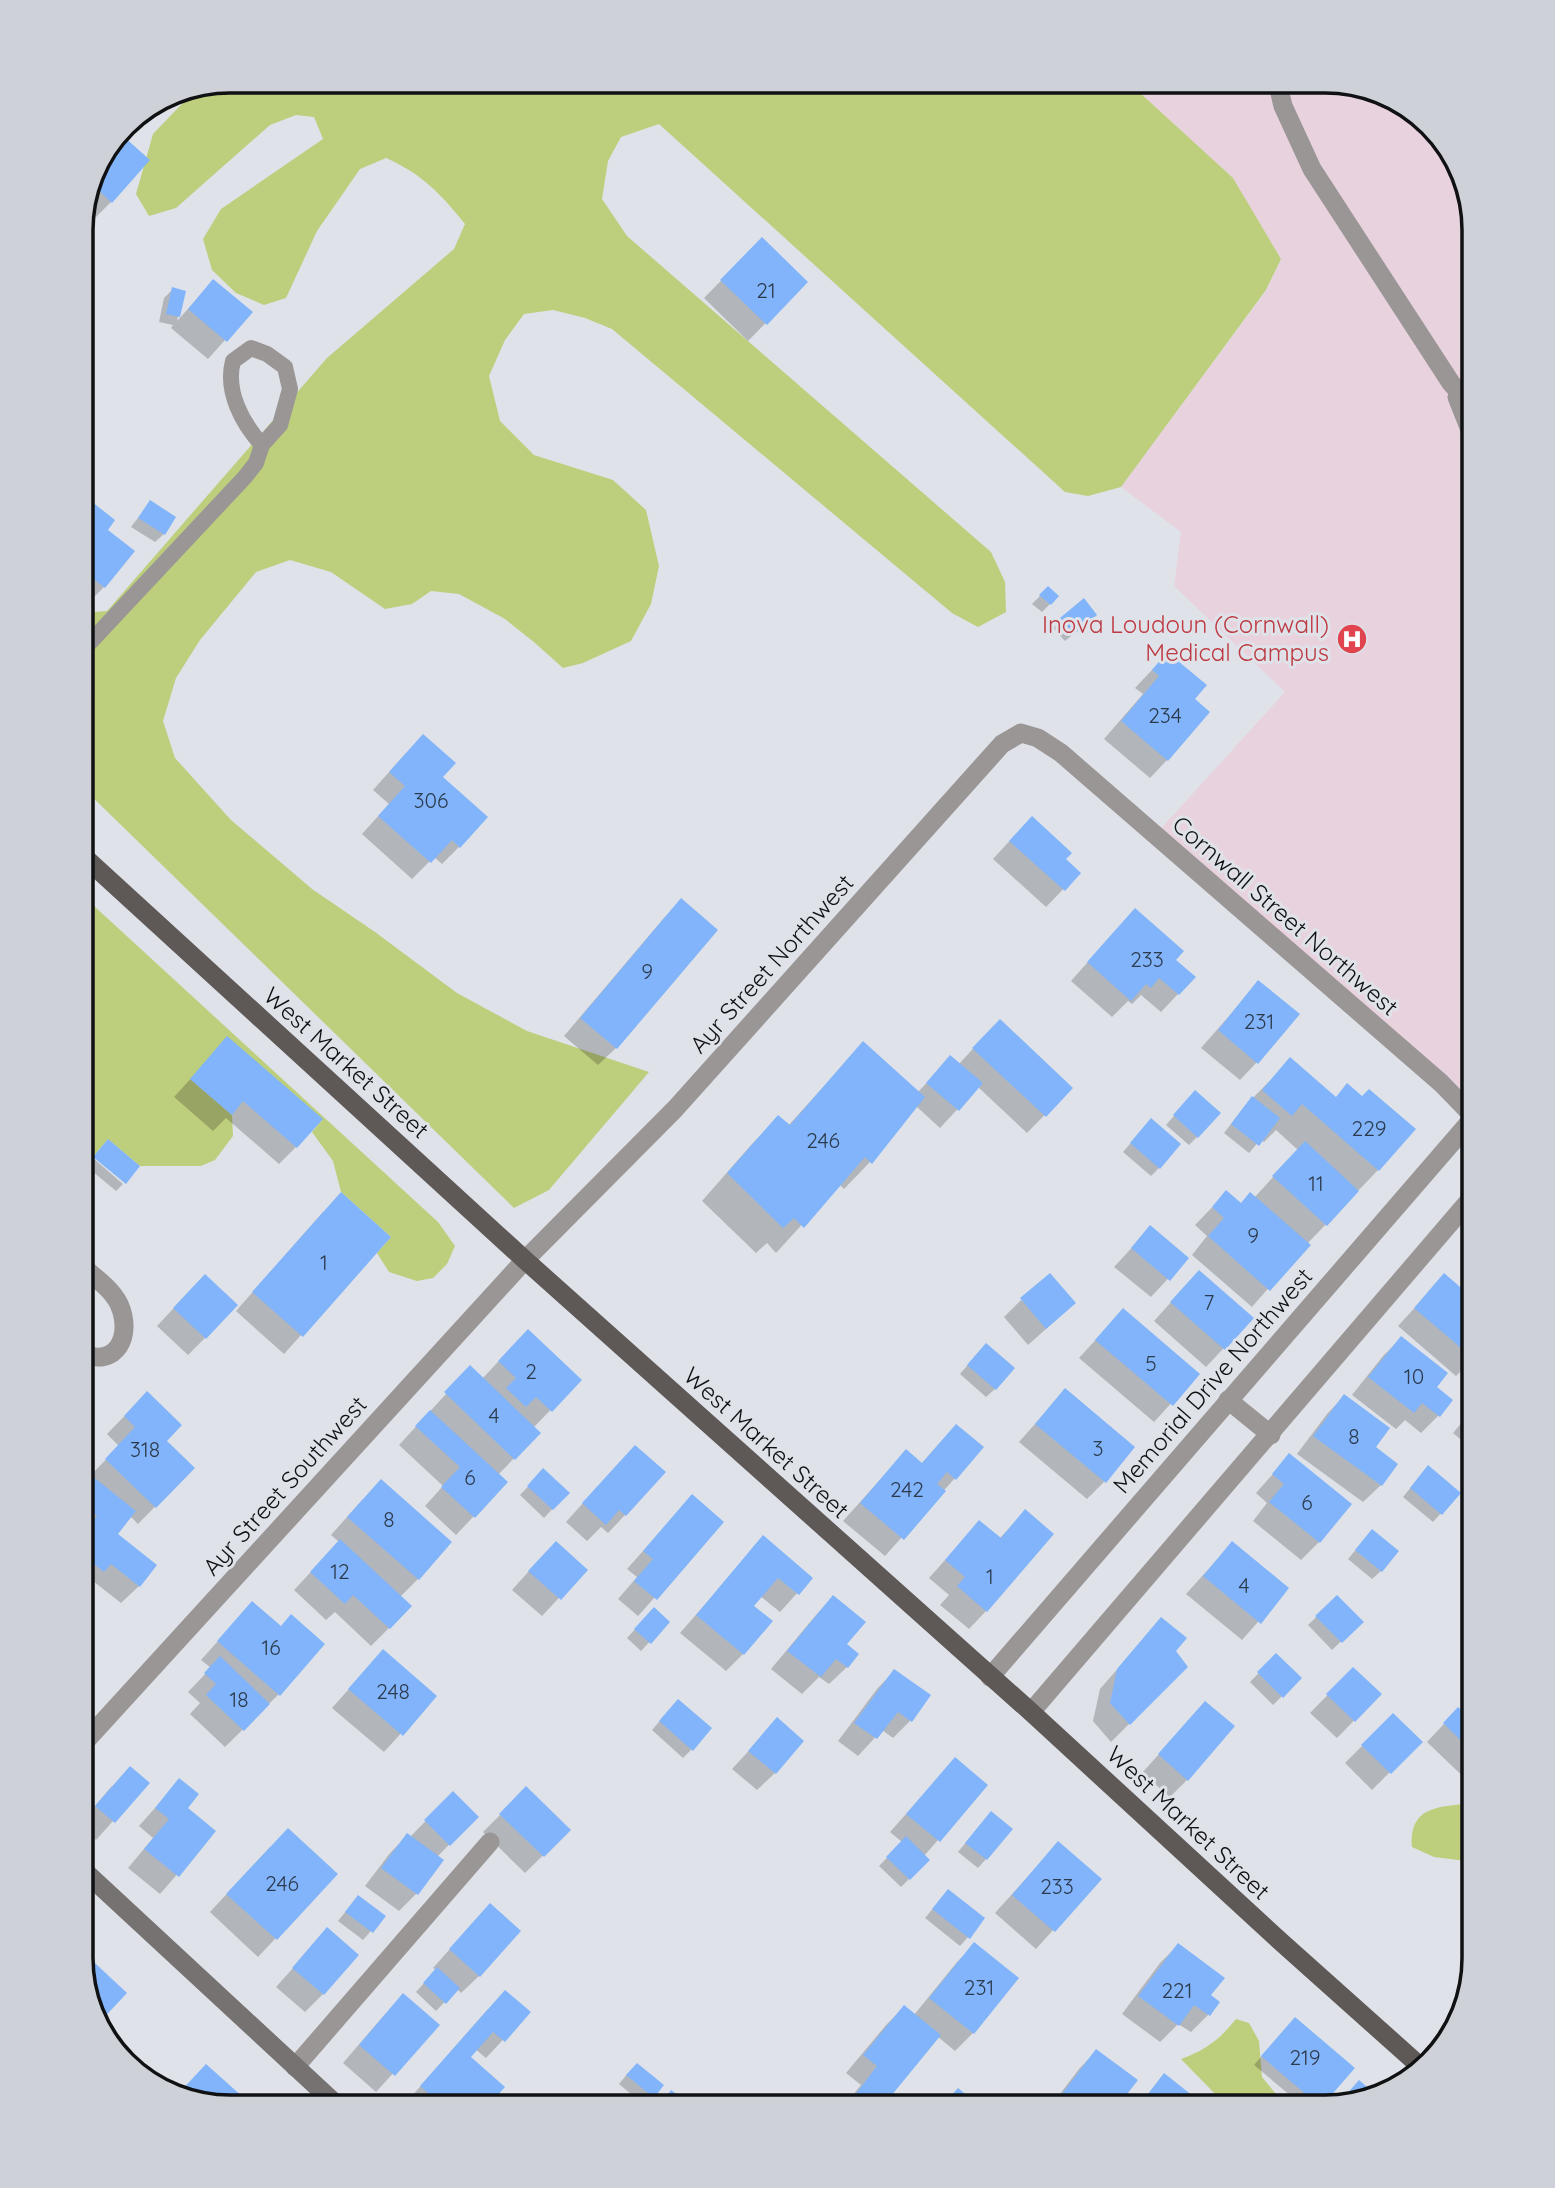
<svg xmlns="http://www.w3.org/2000/svg" width="1555" height="2188" font-family="Quicksand,sans-serif">
	<style>
		.medical { fill: #e8d2de }
		.green { fill: #bdce7d }
		.shadow { fill: #0003 }
		.building { fill: #81b4fa }
		.lines { fill: none; stroke-linecap: round; stroke-linejoin: round }
		.service { stroke: #9a9696; stroke-width: 16 }
		.minor { stroke: #9a9696; stroke-width: 19 }
		.tertiary { stroke: #9a9696; stroke-width: 19 }
		.secondary { stroke: #767271; stroke-width: 19 }
		.primary { stroke: #5e5857; stroke-width: 19 }
		.labels { text-anchor: middle; stroke-width: 6; stroke-linejoin: round; paint-order: stroke }
		.number-label { font-size: 21px; fill: #2c3a4d }
		.health-label { font-size: 24px; fill: #be3a42; stroke: #dfe3e9; text-anchor: end }
		.street-label { font-size: 24px; fill: #101113; stroke: #dfe3e9 }
		.rim { fill: none; stroke: #101113; stroke-width: 3.5 }
	</style>
	<rect width="100%" height="100%" fill="#dfe3e9"/>
	<polygon class="medical" points="1127,81 1335,81 1400,101 1454,155 1474,230 1474,1117 1155,835 1285,692 1174,586 1181,532 1121,487 1266,291 1281,259 1233,178"/>
	<g class="green">
		<path d="M230 81H1127L1233 178 1281 259 1266 290 1121 487 1088 496 1065 492 659 124 621 137 608 161 602 199 627 236 991 552 1005 582 1006 612 978 627 952 613 612 329 585 318 553 310 524 314 505 340 489 376 500 421 534 455 613 480 646 510 659 566 651 604 631 641 583 663 563 668 535 643 505 619 459 594 431 591 412 604 385 609 331 572 290 560 256 572 200 640 176 678 163 721 175 758 231 820 312 889 375 932 457 993 527 1031 649 1072 549 1190 514 1208 81 786V613L107 611 327 358 454 249 465 224C441 194 422 174 386 158L360 169 317 231 286 298 264 305 236 293 212 270 203 239 221 209 323 139 314 117 296 115 270 125 176 208 149 216 136 194 153 134 198 87Z"/>
		<polygon points="81,894 438,1222 455,1246 447,1264 433,1278 417,1281 389,1272 377,1253 391,1237 341,1192 333,1161 312,1132 322,1120 190,1079 232,1115 233,1136 215,1160 201,1166 140,1166 108,1139 93,1157 83,1188 92,1214 81,1228 81,1008 90,997 81,989"/>
		<path d="M1474 1803V1862L1434 1857 1412 1847C1409 1804 1442 1807 1474 1803Z"/>
		<path d="M1236 2019 1249 2023 1259 2041 1262 2077 1280 2099 1296 2107H1213L1219 2098 1181 2059C1206 2050 1220 2039 1236 2019Z"/>
	</g>
	<g class="shadow">
		<polygon points="110,146 111,202 94,219 83,210 96,164"/>
		<polygon points="762,239 806,282 748,341 704,298"/>
		<polygon points="213,281 250,312 208,359 171,328 173,325 159,322 164,298 173,289 183,292 177,321"/>
		<polygon points="82,496 106,530 132,551 104,587 86,605 81,600"/>
		<polygon points="150,502 164,534 155,542 131,527"/>
		<polygon points="1048,588 1050,604 1042,612 1032,604"/>
		<polygon points="1062,619 1087,623 1065,641 1053,628"/>
		<polygon points="1167,654 1193,699 1167,760 1150,778 1104,739 1143,694 1135,688"/>
		<polygon points="406,753 441,777 459,847 442,864 434,857 412,879 362,834 389,804 373,790"/>
		<polygon points="1015,835 1063,859 1078,874 1046,907 993,859"/>
		<polygon points="681,901 715,930 616,1048 598,1065 564,1036 664,918"/>
		<polygon points="1118,928 1174,960 1178,994 1161,1012 1141,995 1132,1004 1128,1001 1112,1017 1071,981"/>
		<polygon points="1258,983 1257,1062 1240,1080 1201,1048"/>
		<polygon points="227,1039 296,1147 279,1164 226,1118 213,1131 174,1097"/>
		<polygon points="982,1039 1071,1088 1027,1133 978,1087 940,1128 916,1106 870,1162 844,1189 839,1184 776,1253 767,1243 756,1253 702,1201 752,1144 778,1117 788,1126 863,1043 918,1092 951,1057 959,1064"/>
		<polygon points="1290,1060 1378,1170 1307,1244 1252,1307 1192,1255 1207,1236 1195,1225 1226,1193 1240,1205 1254,1198 1298,1150 1276,1130 1264,1142 1261,1139 1249,1153 1224,1133 1244,1107"/>
		<polygon points="1187,1101 1197,1137 1189,1145 1166,1125"/>
		<polygon points="1143,1129 1159,1168 1151,1176 1123,1152"/>
		<polygon points="93,1158 123,1184 116,1191 86,1166"/>
		<polygon points="323,1212 389,1237 284,1354 236,1311"/>
		<polygon points="1150,1228 1187,1258 1151,1297 1114,1267"/>
		<polygon points="1474,1256 1474,1281 1462,1271"/>
		<polygon points="1444,1276 1474,1301 1474,1363 1471,1361 1456,1376 1398,1326"/>
		<polygon points="1182,1290 1252,1318 1206,1367 1154,1321"/>
		<polygon points="187,1294 205,1338 188,1355 157,1326"/>
		<polygon points="1021,1300 1056,1320 1028,1345 1004,1317"/>
		<polygon points="1123,1310 1198,1374 1154,1422 1079,1358"/>
		<polygon points="1401,1338 1435,1387 1439,1415 1421,1433 1405,1420 1396,1429 1352,1395 1383,1356"/>
		<polygon points="510,1349 580,1380 533,1428 538,1433 498,1475 506,1482 456,1535 425,1506 443,1486 399,1445 470,1368 482,1379"/>
		<polygon points="978,1353 995,1389 986,1397 960,1374"/>
		<polygon points="1065,1390 1104,1482 1087,1499 1019,1442"/>
		<polygon points="147,1393 165,1441 193,1468 138,1524 130,1516 116,1534 139,1586 121,1603 93,1581 85,1589 81,1585 81,1490 91,1479 89,1477 119,1446 107,1434"/>
		<polygon points="1344,1396 1381,1485 1363,1502 1297,1454 1327,1414"/>
		<polygon points="1474,1408 1474,1451 1453,1433"/>
		<polygon points="956,1426 955,1478 885,1556 843,1521 906,1451 921,1464"/>
		<polygon points="1289,1456 1349,1504 1319,1542 1301,1560 1253,1521 1267,1503 1256,1493"/>
		<polygon points="617,1465 625,1515 608,1533 601,1527 587,1541 566,1522"/>
		<polygon points="543,1471 567,1493 544,1518 520,1495"/>
		<polygon points="1420,1476 1459,1493 1433,1522 1403,1497"/>
		<polygon points="692,1496 722,1522 638,1616 618,1599 637,1577 627,1569"/>
		<polygon points="363,1499 418,1579 400,1597 410,1607 371,1646 335,1612 326,1620 294,1590 339,1542 331,1535"/>
		<polygon points="1025,1511 986,1611 969,1629 940,1605 949,1595 929,1578 979,1522 999,1539"/>
		<polygon points="763,1538 811,1578 780,1612 760,1596 752,1606 743,1654 726,1671 680,1633"/>
		<polygon points="1364,1540 1381,1571 1372,1579 1348,1559"/>
		<polygon points="1232,1543 1287,1589 1242,1640 1186,1594"/>
		<polygon points="538,1561 585,1570 542,1616 512,1590"/>
		<polygon points="833,1597 845,1645 847,1667 829,1684 819,1677 802,1694 771,1669 816,1615"/>
		<polygon points="1337,1597 1361,1622 1332,1650 1308,1625"/>
		<polygon points="252,1603 279,1694 225,1747 190,1714 200,1703 188,1692 211,1668 201,1660"/>
		<polygon points="654,1609 668,1622 641,1651 627,1638"/>
		<polygon points="1161,1619 1174,1651 1186,1667 1111,1742 1093,1721 1100,1689"/>
		<polygon points="383,1651 435,1696 384,1752 332,1708"/>
		<polygon points="1276,1655 1300,1678 1273,1705 1250,1682"/>
		<polygon points="1353,1669 1380,1694 1337,1738 1310,1713"/>
		<polygon points="894,1671 910,1721 893,1738 882,1730 858,1756 838,1741 877,1689"/>
		<polygon points="1205,1703 1187,1780 1170,1797 1142,1773"/>
		<polygon points="670,1709 691,1750 683,1758 652,1730"/>
		<polygon points="1458,1709 1474,1724 1474,1787 1427,1742"/>
		<polygon points="1393,1715 1420,1742 1372,1790 1345,1763"/>
		<polygon points="777,1720 775,1773 757,1790 732,1769"/>
		<polygon points="955,1759 986,1785 924,1856 928,1860 901,1887 879,1866 902,1842 890,1832"/>
		<polygon points="179,1781 185,1808 214,1832 160,1894 128,1868 153,1838 139,1826"/>
		<polygon points="147,1783 96,1840 81,1826 81,1822 112,1786"/>
		<polygon points="526,1789 569,1830 525,1873 483,1832"/>
		<polygon points="453,1793 476,1817 437,1857 442,1860 416,1894 399,1911 365,1886 390,1853 408,1835 410,1837"/>
		<polygon points="983,1822 986,1859 978,1868 958,1852"/>
		<polygon points="1058,1843 1099,1879 1036,1949 995,1913"/>
		<polygon points="270,1847 336,1874 258,1957 210,1912"/>
		<polygon points="940,1900 968,1937 960,1946 925,1918"/>
		<polygon points="350,1906 384,1916 363,1940 338,1921"/>
		<polygon points="473,1923 479,1976 461,1993 457,1989 436,2011 416,1992 436,1970 433,1968"/>
		<polygon points="327,1930 323,1994 305,2012 276,1987"/>
		<polygon points="975,1944 1017,1979 973,2033 955,2051 937,2036 880,2107 843,2107 861,2085 846,2073 886,2025 904,2007 914,2015 957,1962"/>
		<polygon points="1178,1945 1209,1996 1208,2015 1191,2032 1178,2024 1160,2042 1122,2014 1160,1963"/>
		<polygon points="488,2009 529,2012 486,2058 475,2049 468,2057 502,2087 484,2107 407,2107 404,2105"/>
		<polygon points="386,2013 437,2025 376,2092 343,2063"/>
		<polygon points="1287,2027 1353,2068 1319,2107 1304,2107 1254,2065"/>
		<polygon points="1096,2051 1135,2080 1115,2107 1050,2107 1079,2069"/>
		<polygon points="628,2073 653,2097 644,2105 619,2084"/>
		<polygon points="1156,2084 1195,2101 1190,2107 1147,2107 1141,2103"/>
	</g>
	<g class="building">
		<polygon points="123,136 150,160 112,203 91,183 96,164 111,144 114,147"/>
		<polygon points="762,237 808,282 767,325 720,280"/>
		<polygon points="213,279 253,312 227,342 188,309"/>
		<polygon points="172,287 186,291 180,317 166,314"/>
		<polygon points="82,494 115,520 108,530 135,551 105,588 91,577 81,591"/>
		<polygon points="150,500 176,517 165,535 138,518"/>
		<polygon points="1048,586 1059,596 1051,605 1039,595"/>
		<polygon points="1084,598 1097,615 1074,634 1060,618"/>
		<polygon points="1167,652 1207,685 1195,699 1210,712 1168,761 1121,721 1159,676 1152,670"/>
		<polygon points="423,734 456,763 443,777 488,817 460,848 452,840 431,863 378,816 405,786 389,772"/>
		<polygon points="1032,816 1072,853 1066,859 1081,873 1065,891 1009,841"/>
		<polygon points="681,898 718,930 617,1049 580,1018"/>
		<polygon points="1135,908 1184,951 1176,960 1196,977 1179,995 1159,978 1151,988 1146,984 1131,1001 1087,962"/>
		<polygon points="1258,980 1300,1014 1258,1064 1218,1030"/>
		<polygon points="81,989 90,997 81,1008"/>
		<polygon points="1000,1019 1073,1088 1046,1117 972,1048"/>
		<polygon points="227,1036 323,1119 297,1148 243,1101 232,1115 190,1079"/>
		<polygon points="863,1041 925,1097 872,1164 865,1157 804,1228 794,1218 783,1228 727,1173 778,1115 790,1125"/>
		<polygon points="950,1055 983,1083 959,1111 926,1083"/>
		<polygon points="1290,1057 1336,1097 1347,1083 1362,1096 1369,1089 1416,1129 1379,1171 1302,1104 1292,1116 1262,1090"/>
		<polygon points="1195,1090 1221,1113 1198,1138 1173,1115"/>
		<polygon points="1252,1096 1280,1118 1259,1146 1231,1124"/>
		<polygon points="1151,1118 1181,1144 1160,1169 1130,1143"/>
		<polygon points="108,1139 140,1166 126,1184 93,1157"/>
		<polygon points="1305,1141 1359,1191 1327,1226 1272,1176"/>
		<polygon points="1226,1190 1241,1203 1250,1192 1311,1245 1270,1291 1208,1236 1224,1218 1212,1207"/>
		<polygon points="341,1192 391,1237 303,1337 252,1292"/>
		<polygon points="1150,1225 1189,1258 1170,1281 1131,1248"/>
		<polygon points="1199,1270 1254,1318 1225,1350 1170,1302"/>
		<polygon points="1050,1273 1076,1303 1046,1329 1020,1298"/>
		<polygon points="1444,1273 1474,1299 1474,1359 1414,1308"/>
		<polygon points="205,1274 238,1305 206,1339 173,1308"/>
		<polygon points="1123,1308 1200,1374 1173,1406 1095,1340"/>
		<polygon points="528,1329 582,1380 552,1412 536,1397 526,1407 506,1388 516,1378 498,1361"/>
		<polygon points="1401,1336 1448,1373 1437,1387 1453,1400 1440,1417 1422,1403 1414,1413 1368,1377"/>
		<polygon points="986,1343 1015,1368 996,1390 967,1365"/>
		<polygon points="470,1365 541,1433 515,1460 444,1392"/>
		<polygon points="1065,1388 1135,1447 1106,1483 1035,1424"/>
		<polygon points="147,1391 182,1425 167,1441 195,1468 156,1508 105,1459 135,1427 124,1416"/>
		<polygon points="1344,1394 1390,1428 1376,1447 1398,1464 1382,1486 1313,1436"/>
		<polygon points="1474,1406 1474,1436 1460,1424"/>
		<polygon points="430,1410 508,1482 475,1518 441,1487 460,1467 415,1426"/>
		<polygon points="956,1424 984,1447 956,1480 947,1472 937,1484 946,1491 904,1540 860,1503 906,1449 922,1463"/>
		<polygon points="635,1445 666,1472 626,1516 619,1510 606,1525 582,1503"/>
		<polygon points="1289,1453 1352,1504 1320,1543 1269,1502 1284,1484 1272,1474"/>
		<polygon points="1428,1465 1461,1493 1442,1515 1410,1488"/>
		<polygon points="543,1468 570,1493 553,1510 527,1486"/>
		<polygon points="92,1476 136,1511 118,1534 157,1565 140,1587 111,1564 104,1572 81,1554 81,1537 97,1516 81,1502 81,1490"/>
		<polygon points="381,1479 452,1542 419,1580 347,1517"/>
		<polygon points="692,1494 724,1522 657,1600 634,1581 653,1559 643,1551"/>
		<polygon points="1025,1509 1054,1534 987,1612 957,1586 965,1577 945,1560 979,1520 1001,1538"/>
		<polygon points="1372,1529 1399,1551 1382,1572 1355,1550"/>
		<polygon points="763,1535 813,1578 799,1595 778,1578 754,1606 773,1621 744,1655 696,1615"/>
		<polygon points="340,1539 412,1606 390,1629 353,1595 345,1604 310,1572"/>
		<polygon points="556,1541 588,1570 561,1600 528,1571"/>
		<polygon points="1232,1541 1289,1588 1261,1624 1203,1576"/>
		<polygon points="81,1594 94,1616 81,1624"/>
		<polygon points="833,1595 866,1622 847,1644 859,1654 848,1668 836,1659 821,1677 787,1651"/>
		<polygon points="1337,1595 1364,1622 1342,1643 1315,1616"/>
		<polygon points="252,1601 281,1626 291,1614 325,1644 280,1696 217,1641"/>
		<polygon points="654,1607 670,1622 651,1644 634,1629"/>
		<polygon points="1161,1617 1187,1638 1176,1651 1188,1667 1130,1725 1110,1703 1117,1669"/>
		<polygon points="383,1649 437,1696 403,1736 348,1689"/>
		<polygon points="1276,1653 1302,1678 1283,1698 1257,1672"/>
		<polygon points="220,1656 270,1704 244,1731 206,1695 216,1684 204,1673"/>
		<polygon points="1353,1667 1382,1694 1355,1722 1326,1694"/>
		<polygon points="894,1669 931,1695 912,1722 898,1712 877,1739 854,1723"/>
		<polygon points="678,1699 712,1728 693,1751 659,1721"/>
		<polygon points="1205,1701 1235,1726 1188,1781 1158,1754"/>
		<polygon points="1458,1707 1474,1722 1474,1753 1443,1723"/>
		<polygon points="1393,1713 1423,1742 1391,1774 1361,1745"/>
		<polygon points="777,1717 804,1741 776,1774 748,1751"/>
		<polygon points="955,1757 988,1785 940,1842 906,1814"/>
		<polygon points="130,1766 150,1783 115,1823 95,1806"/>
		<polygon points="179,1778 199,1794 188,1808 216,1831 179,1877 144,1849 169,1819 155,1808"/>
		<polygon points="526,1786 571,1830 544,1857 499,1814"/>
		<polygon points="453,1791 479,1817 450,1846 424,1820"/>
		<polygon points="991,1811 1013,1829 987,1860 965,1843"/>
		<polygon points="288,1828 338,1874 277,1940 226,1894"/>
		<polygon points="407,1833 444,1860 418,1895 381,1868"/>
		<polygon points="906,1836 930,1860 910,1880 886,1857"/>
		<polygon points="1058,1841 1102,1879 1055,1932 1012,1895"/>
		<polygon points="948,1889 985,1918 970,1939 932,1909"/>
		<polygon points="358,1895 386,1916 373,1933 345,1912"/>
		<polygon points="490,1903 521,1931 480,1977 449,1949"/>
		<polygon points="327,1927 359,1955 324,1995 292,1968"/>
		<polygon points="974,1942 1019,1978 974,2034 929,1998"/>
		<polygon points="1178,1943 1225,1978 1211,1995 1220,2002 1210,2016 1194,2005 1179,2026 1138,1996"/>
		<polygon points="81,1950 127,1993 98,2024 80,1958"/>
		<polygon points="437,1967 460,1988 446,2004 423,1983"/>
		<polygon points="505,1990 531,2012 505,2042 493,2032 471,2057 505,2087 487,2107 444,2107 420,2086"/>
		<polygon points="403,1993 440,2025 395,2076 359,2045"/>
		<polygon points="904,2005 941,2035 882,2107 869,2107 854,2096 877,2066 863,2055"/>
		<polygon points="1295,2017 1355,2068 1321,2107 1261,2056"/>
		<polygon points="1096,2049 1138,2080 1117,2107 1052,2107"/>
		<polygon points="637,2063 664,2085 654,2098 626,2075"/>
		<polygon points="206,2064 254,2107 220,2107 178,2094"/>
		<polygon points="1164,2073 1198,2100 1192,2107 1166,2107 1148,2094"/>
		<polygon points="1359,2080 1375,2094 1338,2104"/>
		<polygon points="958,2088 981,2107 941,2107"/>
		<polygon points="671,2090 687,2102 684,2107 658,2107"/>
		<polygon points="517,2095 531,2107 507,2107"/>
	</g>
	<g class="lines">
		<path class="service" d="M81 652 245 477 256 463 262 445 280 425 290 389 285 367 267 354 251 348 233 361C225 391 242 423 262 445"/>
		<g class="minor">
			<polyline points="1277,81 1283,106 1312,169 1451,383 1474,409"/>
			<polyline points="1457,397 1474,440"/>
			<polyline points="525,1260 675,1109 1002,744 1021,733 1038,738 1061,753 1441,1083 1474,1117 990,1677"/>
			<path d="M81 1353C117 1369 133 1335 119 1304 111 1288 94 1277 81 1265"/>
			<polyline points="1228,1400 1271,1435"/>
			<polyline points="1031,1712 1474,1195"/>
			<polyline points="295,2067 490,1842"/>
		</g>
		<polyline class="tertiary" points="81,1746 525,1260"/>
		<polyline class="secondary" points="81,1868 339,2107"/>
		<polyline class="primary" points="81,854 525,1260 1031,1712 1280,1941 1421,2067"/>
	</g>
	<defs>
		<g id="hospital-disc" transform="scale(1.575)"><circle r="9.5" fill="#e0444e" stroke="#dfe3e9"/><path d="M-5-5h3v3.5h4V-5h3V5h-3V1.5h-4V5h-3Z" fill="#fff"/></g>
	</defs>
	<g fill-rule="evenodd">
		<use href="#hospital-disc" x="1352" y="639"/>
	</g>
	<g class="labels">
		<g class="number-label">
			<text x="766" y="298">21</text>
			<text x="1165" y="723">234</text>
			<text x="431" y="808">306</text>
			<text x="1147" y="967">233</text>
			<text x="647" y="979">9</text>
			<text x="1259" y="1029">231</text>
			<text x="1369" y="1136">229</text>
			<text x="823" y="1148">246</text>
			<text x="1316" y="1191">11</text>
			<text x="1253" y="1243">9</text>
			<text x="324" y="1270">1</text>
			<text x="1209" y="1310">7</text>
			<text x="1151" y="1371">5</text>
			<text x="531" y="1379">2</text>
			<text x="1414" y="1384">10</text>
			<text x="494" y="1423">4</text>
			<text x="1354" y="1444">8</text>
			<text x="1098" y="1456">3</text>
			<text x="145" y="1457">318</text>
			<text x="470" y="1485">6</text>
			<text x="907" y="1497">242</text>
			<text x="1307" y="1510">6</text>
			<text x="389" y="1527">8</text>
			<text x="340" y="1579">12</text>
			<text x="990" y="1584">1</text>
			<text x="1244" y="1593">4</text>
			<text x="271" y="1655">16</text>
			<text x="393" y="1699">248</text>
			<text x="239" y="1707">18</text>
			<text x="282" y="1891">246</text>
			<text x="1057" y="1894">233</text>
			<text x="979" y="1995">231</text>
			<text x="1177" y="1998">221</text>
			<text x="1305" y="2065">219</text>
		</g>
		<g class="health-label">
			<text x="1329" y="633">Inova Loudoun (Cornwall)<tspan x="1329" dy="28">Medical Campus</tspan></text>
		</g>
		<g class="street-label">
			<text transform="translate(1285 916) rotate(41)" y="8">Cornwall Street Northwest</text>
			<text transform="translate(772 964) rotate(-48)" y="8">Ayr Street Northwest</text>
			<text transform="translate(346 1063) rotate(42)" y="8">West Market Street</text>
			<text transform="translate(1213 1381) rotate(-49)" y="8">Memorial Drive Northwest</text>
			<text transform="translate(766 1443) rotate(42)" y="8">West Market Street</text>
			<text transform="translate(285 1486) rotate(-48)" y="8">Ayr Street Southwest</text>
			<text transform="translate(1188 1823) rotate(43)" y="8">West Market Street</text>
		</g>
	</g>
	<path d="M0 0H1555V2188H0ZM230 93H1325A137 137 0 0 1 1462 230V1958A137 137 0 0 1 1325 2095H230A137 137 0 0 1 93 1958V230A137 137 0 0 1 230 93Z" fill="#ced2d8" fill-rule="evenodd"/>
	<path class="rim" d="M230 93H1325A137 137 0 0 1 1462 230V1958A137 137 0 0 1 1325 2095H230A137 137 0 0 1 93 1958V230A137 137 0 0 1 230 93Z"/>
</svg>
